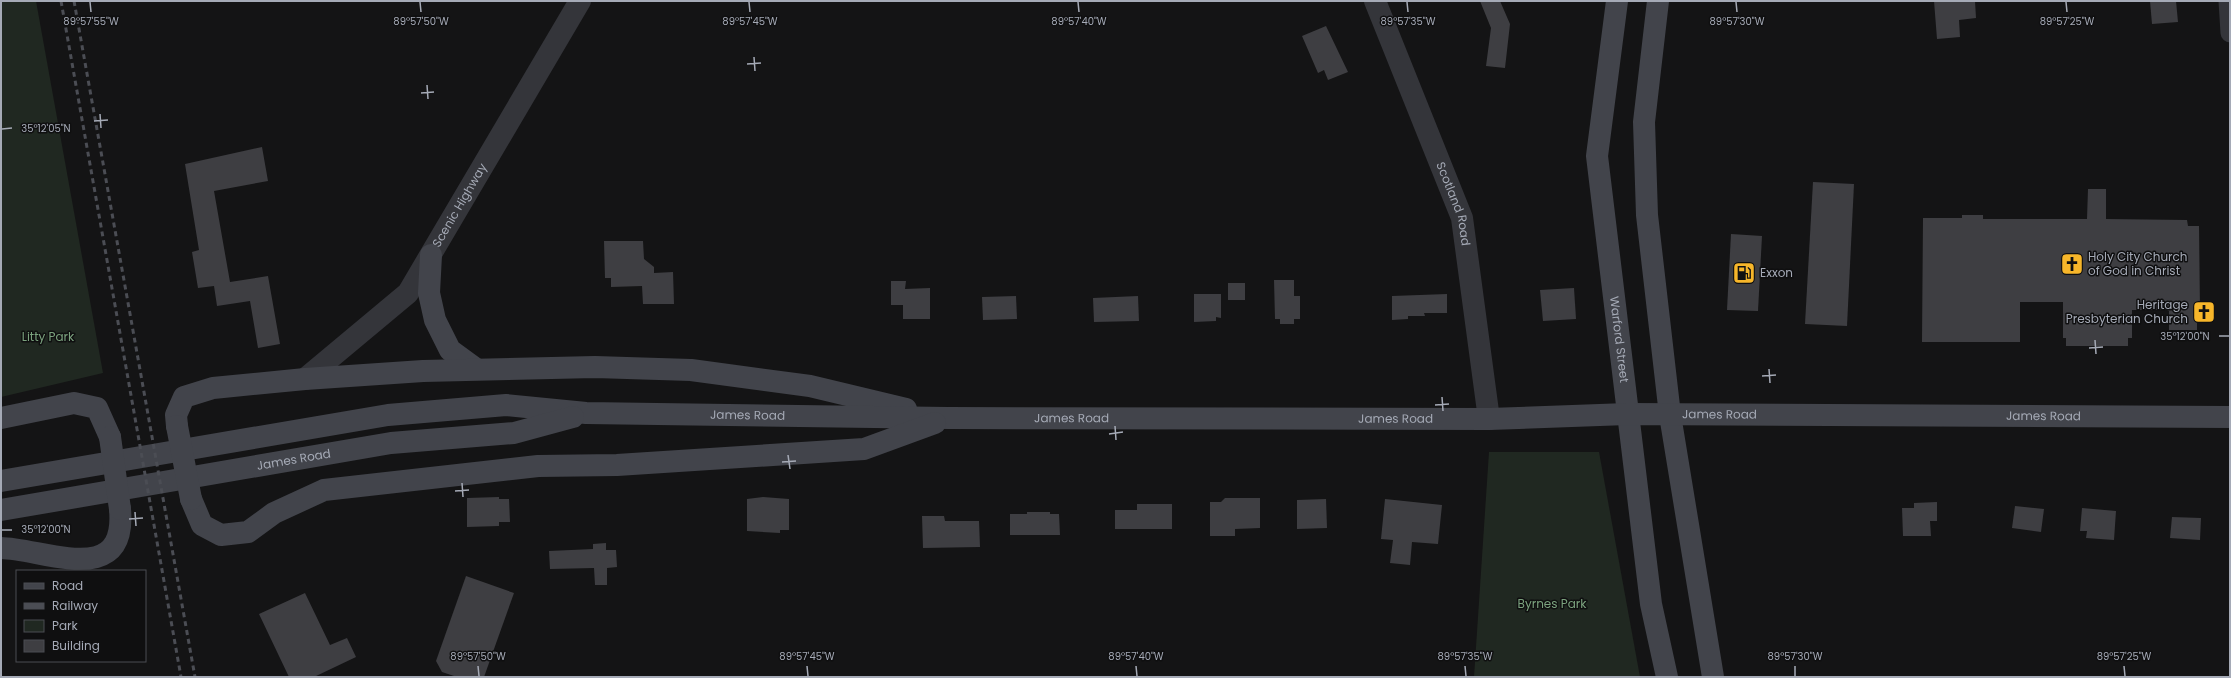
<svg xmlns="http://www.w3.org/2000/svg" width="2231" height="678" font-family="Poppins,sans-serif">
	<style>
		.green { fill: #202821 }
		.building { fill: #3e3e42 }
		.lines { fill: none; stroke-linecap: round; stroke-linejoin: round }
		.minor { stroke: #34353a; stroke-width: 19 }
		.tertiary { stroke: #34353a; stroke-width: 22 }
		.secondary { stroke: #42444b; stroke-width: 22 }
		.rail { stroke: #4b4d54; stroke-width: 3; stroke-dasharray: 5 4; stroke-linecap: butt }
		.secondary-bridge { stroke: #42444b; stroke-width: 22 }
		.ticks { fill: none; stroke: #a5aab6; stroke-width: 1.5 }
		.labels { text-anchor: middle; stroke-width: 3; stroke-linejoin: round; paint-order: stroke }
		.street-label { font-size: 12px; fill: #a5aab6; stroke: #0f0f10 }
		.poi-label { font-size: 12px; fill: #a5aab6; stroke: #0f0f10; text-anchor: start }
		.park-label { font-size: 12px; fill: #7ba27e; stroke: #0f0f10 }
		.ticks-label { font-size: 10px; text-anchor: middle; fill: #a5aab6; stroke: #0f0f10; stroke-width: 3; stroke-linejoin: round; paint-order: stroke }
	</style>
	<rect width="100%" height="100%" fill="#141415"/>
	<g class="green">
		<polygon points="1,1 36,1 103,373 1,397"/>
		<polygon points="1489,452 1599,452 1640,677 1474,677"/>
	</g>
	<g class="building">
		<polygon points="1480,1 1500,1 1510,24 1505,68 1486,66 1491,28"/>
		<polygon points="1934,1 1975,1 1976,18 1959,20 1960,37 1937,39"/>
		<polygon points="2150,1 2176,1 2178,22 2152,24"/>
		<polygon points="1326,26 1348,72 1328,80 1324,70 1318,73 1302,36"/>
		<polygon points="262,147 268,181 214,191 230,282 268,276 280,344 258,348 250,301 217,306 214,286 198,288 192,252 199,250 185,164"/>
		<polygon points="1813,182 1854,184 1847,326 1805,324"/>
		<polygon points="2088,189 2106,189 2106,219 2187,220 2188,226 2199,226 2200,311 2197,311 2197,330 2169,330 2169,311 2167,310 2132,310 2132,338 2128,338 2128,346 2066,346 2066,338 2063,338 2063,302 2020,302 2020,342 1922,342 1923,218 1962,218 1962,215 1983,215 1983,219 2087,219"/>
		<polygon points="1731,234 1762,236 1758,311 1727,310"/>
		<polygon points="604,241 643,241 644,259 654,267 654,273 673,272 674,304 643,304 642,286 611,287 611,278 605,278"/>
		<polygon points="1274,280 1294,280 1294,296 1300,296 1300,319 1294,319 1294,324 1280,324 1280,319 1275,319"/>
		<polygon points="891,281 906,281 905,289 930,288 930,319 903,319 903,305 891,305"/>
		<rect x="1228" y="283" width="17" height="17"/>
		<polygon points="1574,288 1576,319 1543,321 1540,290"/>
		<polygon points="1194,294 1221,294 1221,318 1216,317 1216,321 1194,322"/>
		<polygon points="1447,294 1447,313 1424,313 1425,316 1408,316 1408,319 1392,320 1392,296"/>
		<polygon points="1016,296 1017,319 983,320 982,297"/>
		<polygon points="1138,296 1139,321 1094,322 1093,298"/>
		<polygon points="499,497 499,499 509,499 510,522 499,522 499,526 467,527 467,498"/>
		<polygon points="763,497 789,499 789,530 780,530 780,533 747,531 747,499"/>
		<polygon points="1225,498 1260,498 1260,528 1235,529 1235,536 1210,536 1210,502 1221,502"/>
		<polygon points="1326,499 1327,528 1297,529 1297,500"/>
		<polygon points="1385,499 1442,505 1438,544 1412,542 1410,565 1390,563 1393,540 1381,539"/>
		<polygon points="1937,502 1937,521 1930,521 1931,536 1903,536 1902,508 1914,508 1914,503"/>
		<polygon points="1137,504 1172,504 1172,529 1115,529 1115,510 1137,510"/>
		<polygon points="2015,506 2044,509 2041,532 2012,528"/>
		<polygon points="2082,508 2116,511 2114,540 2086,538 2087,531 2080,531"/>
		<polygon points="1027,512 1050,512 1050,514 1059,514 1060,535 1010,535 1010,514 1027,514"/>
		<polygon points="922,516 944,516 945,521 979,521 980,547 923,548"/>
		<polygon points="2172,517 2201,518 2200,540 2170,538"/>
		<polygon points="606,543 606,550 616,550 617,567 607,568 607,585 595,585 594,568 550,569 549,551 593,549 593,544"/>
		<polygon points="466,576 514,593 484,677 457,677 442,672 436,661"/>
		<polygon points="305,593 330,645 347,638 356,657 314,677 289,677 259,614"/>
	</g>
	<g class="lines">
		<polyline class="minor" points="2228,1 2230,33"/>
		<g class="tertiary">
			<path id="s1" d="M1375 1 1462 218 1489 419"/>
			<path id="s2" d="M305 379 408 293 580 1"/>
		</g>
		<g class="secondary">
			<path id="s3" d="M1617 1 1597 156 1651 604 1667 677"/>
			<polyline points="1658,1 1644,122 1647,215 1670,415 1713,677"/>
			<polyline points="431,255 429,293 435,320 450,350 476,369"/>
			<polyline points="1,418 74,403 97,408 110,437"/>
			<polyline points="177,426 176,415 184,397 213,388 305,379 423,371 595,367 691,370 810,386 906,409"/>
			<path id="s4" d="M1 481 388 415 506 405 586 413 948 418 1489 419 1627 414 2230 417"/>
			<polyline points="191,499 202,525 221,535 248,532 274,513 324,490 538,466 617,465 864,449 935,423"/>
			<path id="s5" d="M1 510 391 443 514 433 573 417"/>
			<path d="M1 548C45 549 127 589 120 509"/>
		</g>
		<g class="rail">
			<polyline points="61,1 181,677"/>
			<polyline points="74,1 195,677"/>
		</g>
		<g class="secondary-bridge">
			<polyline points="177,426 191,499"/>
			<polyline points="110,437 120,509"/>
		</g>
	</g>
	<path class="ticks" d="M90 2 91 12M420 2 421 12M749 2 750 12M1078 2 1079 12M1407 2 1408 12M1736 2 1737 12M2066 2 2067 12M754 57 755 71M747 64 761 63M427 85 428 99M421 93 434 92M100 114 101 128M94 121 108 120M2 129 12 128M2219 336H2229M2095 340 2096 354M2089 348 2103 347M1769 369 1770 383M1762 376 1776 375M1442 397 1443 411M1435 405 1449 404M1115 426 1116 440M1109 434 1123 432M788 455 790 469M782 462 796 461M462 483 463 497M455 491 469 490M135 512 136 526M129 519 143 518M2 530H12M478 666 479 676M807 666 808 676M1136 666 1137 676M1465 666 1466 676M1795 666V676M2124 666 2125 676"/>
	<defs>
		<g id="church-square" transform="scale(1.15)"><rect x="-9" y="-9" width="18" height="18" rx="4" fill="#f7b62a" stroke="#0f0f10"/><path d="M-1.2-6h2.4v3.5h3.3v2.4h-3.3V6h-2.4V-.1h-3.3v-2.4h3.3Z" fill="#111"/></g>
		<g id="fuel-square" transform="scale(1.15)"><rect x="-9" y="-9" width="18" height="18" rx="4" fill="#f7b62a" stroke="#0f0f10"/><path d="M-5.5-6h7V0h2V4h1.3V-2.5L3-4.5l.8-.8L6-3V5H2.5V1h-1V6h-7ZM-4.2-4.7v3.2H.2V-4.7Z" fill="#111"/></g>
	</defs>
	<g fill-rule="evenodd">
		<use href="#church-square" x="2072" y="264"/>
		<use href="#fuel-square" x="1744" y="273"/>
		<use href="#church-square" x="2204" y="312"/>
	</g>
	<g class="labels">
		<g class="street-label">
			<text dy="4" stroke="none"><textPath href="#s2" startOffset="236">Scenic Highway</textPath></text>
			<text dy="4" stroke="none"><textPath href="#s1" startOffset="218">Scotland Road</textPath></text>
			<text dy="4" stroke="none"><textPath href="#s3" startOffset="341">Warford Street</textPath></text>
			<text dy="4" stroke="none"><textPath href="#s4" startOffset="753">James Road</textPath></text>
			<text dy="4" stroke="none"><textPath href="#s4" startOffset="1725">James Road</textPath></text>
			<text dy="4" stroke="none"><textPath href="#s4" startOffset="2049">James Road</textPath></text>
			<text dy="4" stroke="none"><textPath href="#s4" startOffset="1077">James Road</textPath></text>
			<text dy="4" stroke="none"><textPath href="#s4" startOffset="1401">James Road</textPath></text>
			<text dy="4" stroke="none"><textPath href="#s5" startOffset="297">James Road</textPath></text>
		</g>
		<g class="poi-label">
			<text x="2088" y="261">Holy City Church<tspan x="2088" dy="14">of God in Christ</tspan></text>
			<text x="1760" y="277">Exxon</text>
			<text x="2188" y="309" text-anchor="end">Heritage<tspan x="2188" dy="14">Presbyterian Church</tspan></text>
		</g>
		<g class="park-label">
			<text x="48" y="341">Litty Park</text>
			<text x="1552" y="608">Byrnes Park</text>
		</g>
	</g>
	<g class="ticks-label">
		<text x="91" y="25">89°57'55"W</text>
		<text x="421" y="25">89°57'50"W</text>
		<text x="750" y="25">89°57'45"W</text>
		<text x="1079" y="25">89°57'40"W</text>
		<text x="1408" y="25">89°57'35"W</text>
		<text x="1737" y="25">89°57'30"W</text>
		<text x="2067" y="25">89°57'25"W</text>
		<text x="46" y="132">35°12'05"N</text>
		<text x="2185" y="340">35°12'00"N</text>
		<text x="46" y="533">35°12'00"N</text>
		<text x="478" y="660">89°57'50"W</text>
		<text x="807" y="660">89°57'45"W</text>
		<text x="1136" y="660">89°57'40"W</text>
		<text x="1465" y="660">89°57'35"W</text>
		<text x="1795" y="660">89°57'30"W</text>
		<text x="2124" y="660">89°57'25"W</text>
	</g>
	<rect width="2231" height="678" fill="none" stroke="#a5aab6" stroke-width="4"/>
	<rect x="16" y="570" width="130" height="92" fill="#0f0f10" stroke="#4b4d52"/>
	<rect x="24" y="583" width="20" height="6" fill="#42444b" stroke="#4b4d52"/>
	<text x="52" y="590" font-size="12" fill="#a5aab6">Road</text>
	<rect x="24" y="603" width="20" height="6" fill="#4b4d54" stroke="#4b4d52"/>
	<text x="52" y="610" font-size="12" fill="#a5aab6">Railway</text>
	<rect x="24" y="620" width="20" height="12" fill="#202821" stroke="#4b4d52"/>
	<text x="52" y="630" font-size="12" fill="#a5aab6">Park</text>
	<rect x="24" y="640" width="20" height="12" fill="#3e3e42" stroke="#4b4d52"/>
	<text x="52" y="650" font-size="12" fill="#a5aab6">Building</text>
</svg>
